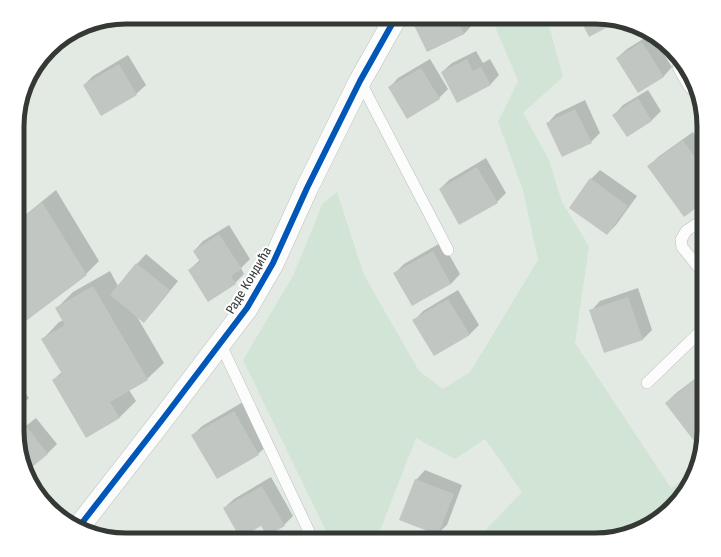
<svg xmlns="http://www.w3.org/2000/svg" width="721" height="557" font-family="'Fira Sans Condensed',sans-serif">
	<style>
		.green { fill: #d1e4d5 }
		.shadow { fill: #0003 }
		.building { fill: #c1c6c2 }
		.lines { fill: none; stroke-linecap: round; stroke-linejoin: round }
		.service-casing { stroke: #bac0bb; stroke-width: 12 }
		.minor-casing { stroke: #bac0bb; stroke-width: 23 }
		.service { stroke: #fbfcfb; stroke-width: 11 }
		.minor { stroke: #fbfcfb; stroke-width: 22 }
		.cycleway-casing { stroke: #fff; stroke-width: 8 }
		.cycleway { stroke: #0057b8; stroke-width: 6 }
		.labels { text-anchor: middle; stroke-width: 4; stroke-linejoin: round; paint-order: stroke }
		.street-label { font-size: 13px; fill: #353936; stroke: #fff }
		.rim { fill: none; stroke: #353936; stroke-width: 5 }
	</style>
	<rect width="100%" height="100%" fill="#e3eae4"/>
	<polygon class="green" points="491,17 545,17 551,33 563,77 523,113 549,160 562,202 589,246 575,343 671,488 696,470 696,473 677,503 637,532 595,540 476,540 522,492 485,439 455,459 416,438 379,533 329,537 243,360 293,276 323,203 337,192 364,275 419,371 443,389 470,372 486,346 538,260 523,190 498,122 518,81"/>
	<g class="shadow">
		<polygon points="412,17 470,17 473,24 464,34 428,51"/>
		<polygon points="651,34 672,67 663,77 617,58 627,49"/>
		<polygon points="476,51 483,63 490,59 499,75 490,85 442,72 452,63"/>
		<polygon points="128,55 146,85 136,94 84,85 93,76"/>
		<polygon points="430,59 448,89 439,98 389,88 398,78"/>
		<polygon points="648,90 661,111 652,120 627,135 614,115 623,105"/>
		<polygon points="585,100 600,133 591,142 547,124 556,114"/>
		<polygon points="693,132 704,148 704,201 649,166 658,157"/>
		<polygon points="486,158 506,193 497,202 440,189 449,180"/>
		<polygon points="600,170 637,196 616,225 607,234 591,179"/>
		<polygon points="56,190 99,261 86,274 22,323 18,315 18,221"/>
		<polygon points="229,225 250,259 241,268 244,274 235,283 189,270 200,260 194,251 203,241"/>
		<polygon points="442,242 460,274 451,284 395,273 404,264"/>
		<polygon points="146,254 178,281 153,312 144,321 136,315 164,363 147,379 129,390 136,401 119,418 53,380 62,372 43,339 59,322 63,320 56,309 73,292 110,271 118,286 137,264"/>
		<polygon points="638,288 652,330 643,339 605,352 591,311 600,301"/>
		<polygon points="458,290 479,325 470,334 435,355 414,321 423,311"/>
		<polygon points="704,372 704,432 666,403 675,394"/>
		<polygon points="17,382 29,398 17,409"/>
		<polygon points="243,402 268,445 258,454 193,435 202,426"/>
		<polygon points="36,418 57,444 48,453 26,470 17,439 17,433"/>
		<polygon points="425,470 462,485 447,525 437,534 416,480"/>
		<polygon points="271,477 293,516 284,525 261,525 224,508 234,499"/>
	</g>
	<g class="building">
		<polygon points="410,17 456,17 464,34 427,52"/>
		<polygon points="579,17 602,17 619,21 589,37"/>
		<polygon points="642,42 664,77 638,93 616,58"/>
		<polygon points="467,59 473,71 481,67 491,85 457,103 441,72"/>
		<polygon points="119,64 137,95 101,116 83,85"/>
		<polygon points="421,68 440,99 407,119 388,87"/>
		<polygon points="638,98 652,121 627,137 612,115"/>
		<polygon points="575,109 592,143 562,157 546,123"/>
		<polygon points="683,140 704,170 704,202 684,217 647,166"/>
		<polygon points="477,167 498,203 459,225 439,189"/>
		<polygon points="590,178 628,206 607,235 569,208"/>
		<polygon points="42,202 87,275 22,324 18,317 18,222"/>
		<polygon points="219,234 242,269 231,276 236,284 208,302 188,270 200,262 193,251"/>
		<polygon points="433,251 451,284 412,306 393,273"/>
		<polygon points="136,263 170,290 144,323 110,295"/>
		<polygon points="93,286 148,380 110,402 120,418 86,438 52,380 62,374 41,339 65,325 55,308"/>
		<polygon points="628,297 643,340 604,353 589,310"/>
		<polygon points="448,299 470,335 434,356 412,320"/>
		<polygon points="696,379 704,390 704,433 694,441 665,403"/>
		<polygon points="234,411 259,455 217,479 191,435"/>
		<polygon points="27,427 48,454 26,472 17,439 17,434"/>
		<polygon points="415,479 454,494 438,535 399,520"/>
		<polygon points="262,486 285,526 267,536 261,526 240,538 223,508"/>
	</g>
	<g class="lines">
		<g class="service-casing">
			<g id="service">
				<polyline points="360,81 448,250"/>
				<polyline points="704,274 682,247 681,240 686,231 704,219"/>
				<polyline points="220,343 313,540"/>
				<polyline points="647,383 704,328"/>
			</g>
		</g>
		<g class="minor-casing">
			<g id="minor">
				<polyline points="684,67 694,84"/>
				<polyline points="78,528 162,420 247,308 273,263 307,188 360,81 396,17"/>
			</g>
		</g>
		<use href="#service" class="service"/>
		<use href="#minor" class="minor"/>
		<g class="cycleway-casing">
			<polyline id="cycleway" points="78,528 162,420 247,308 273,263 307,188 360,81 396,17"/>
		</g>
		<use href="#cycleway" class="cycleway"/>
	</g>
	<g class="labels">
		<g class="street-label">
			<text transform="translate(248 280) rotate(-59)" y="5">Раде Кондића</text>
		</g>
	</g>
	<path d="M0 0H721V557H0ZM126 24H595A102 102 0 0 1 697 126V431A102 102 0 0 1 595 533H126A102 102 0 0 1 24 431V126A102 102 0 0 1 126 24Z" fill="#fff" fill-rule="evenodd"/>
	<path class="rim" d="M126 24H595A102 102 0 0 1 697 126V431A102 102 0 0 1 595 533H126A102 102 0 0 1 24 431V126A102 102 0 0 1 126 24Z"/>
</svg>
